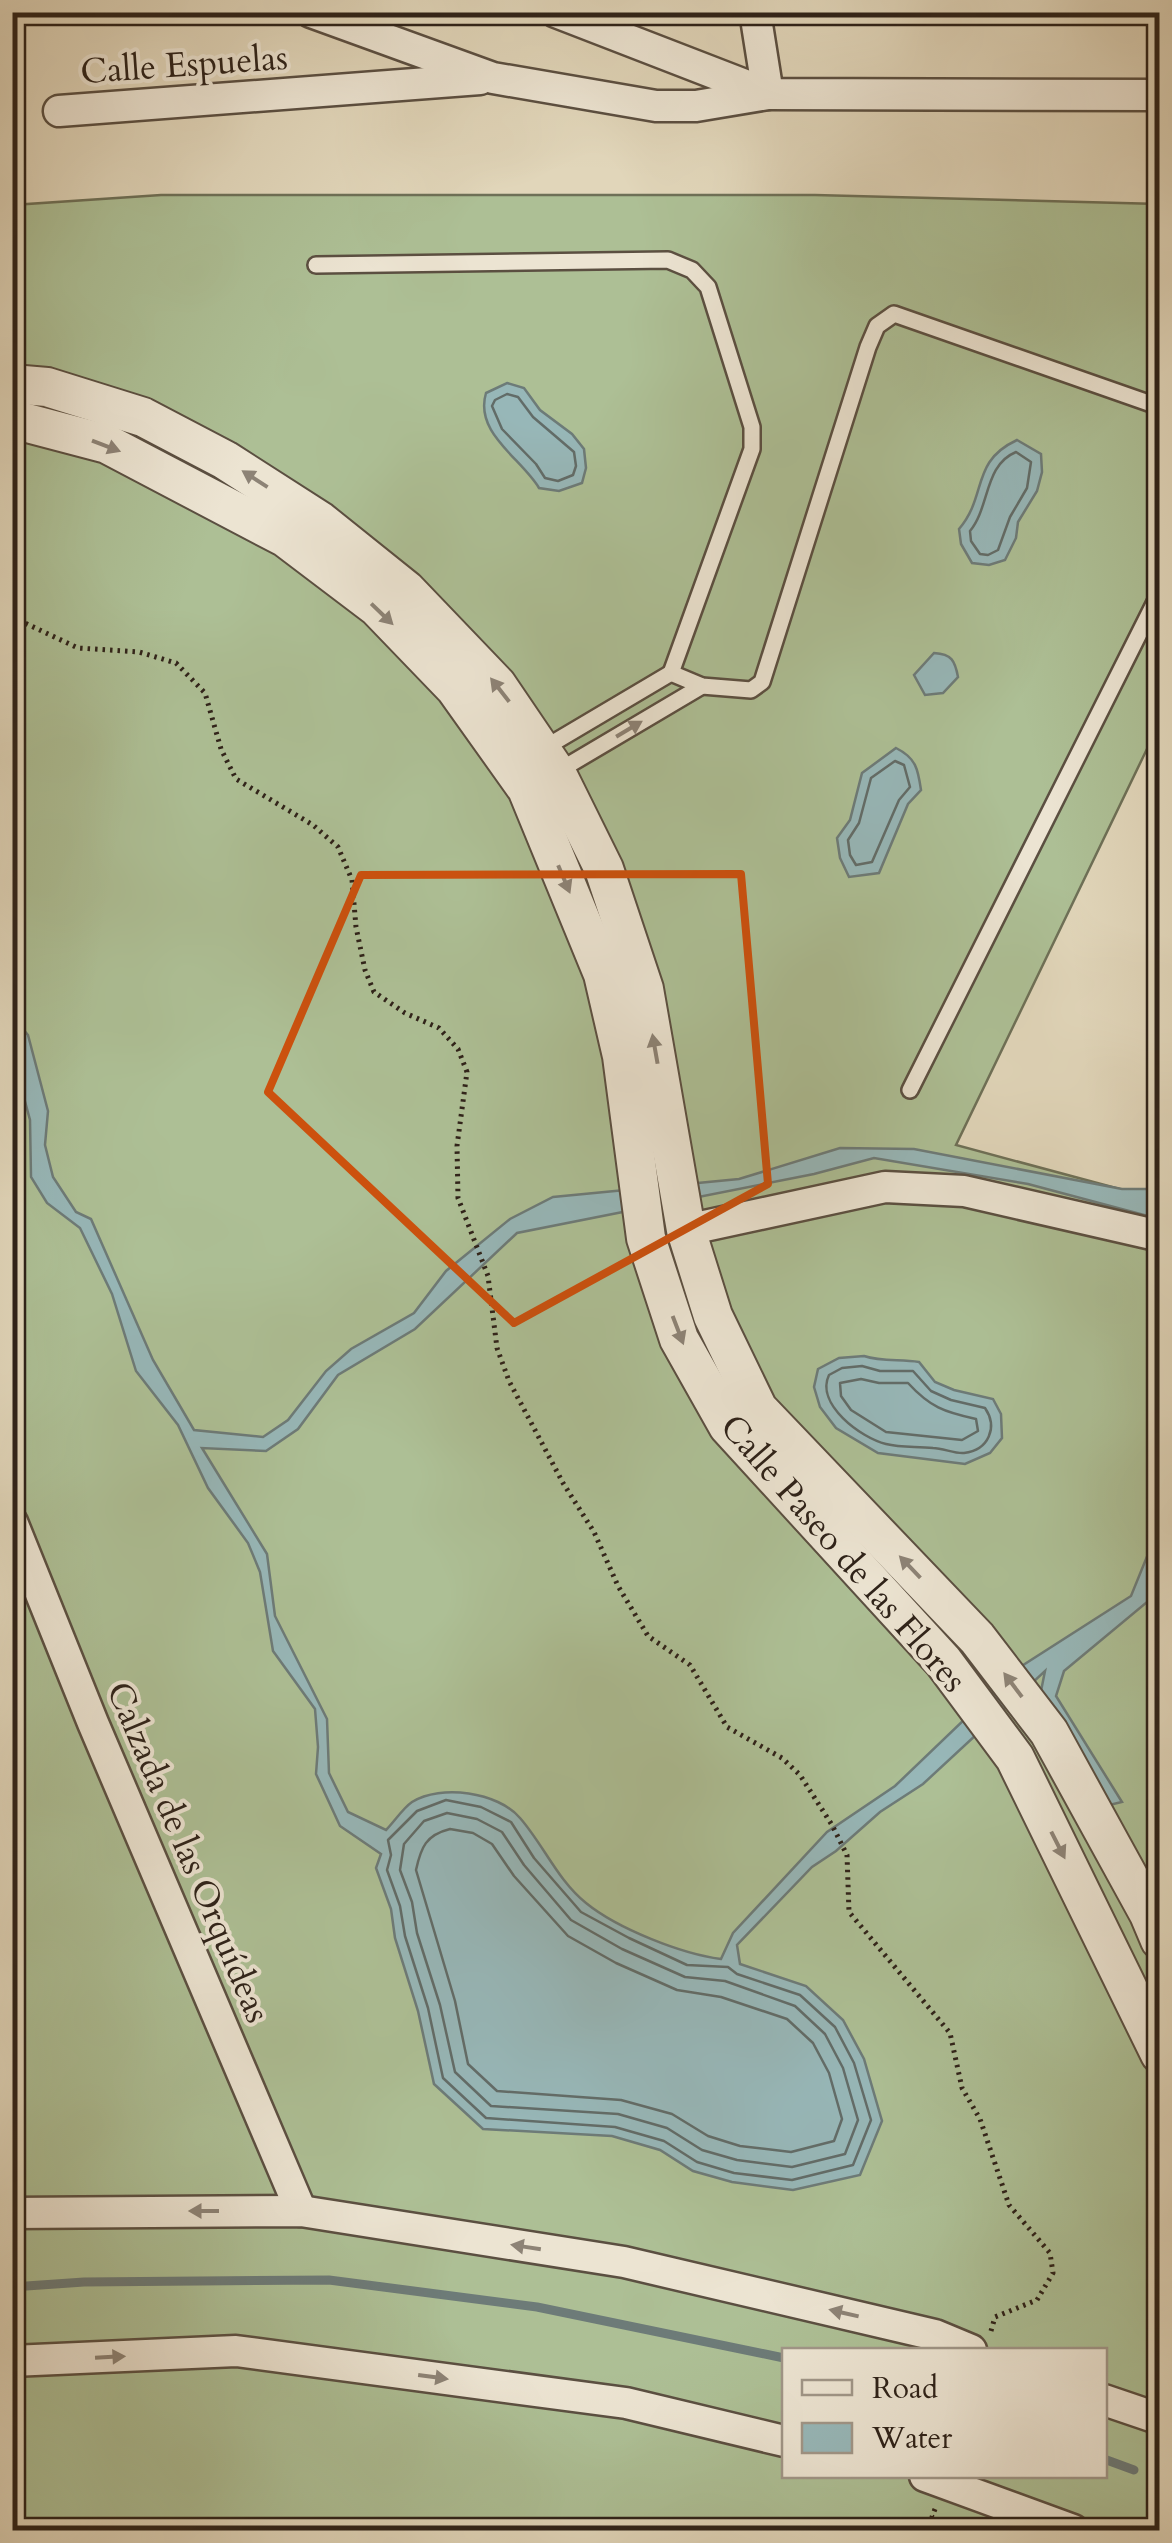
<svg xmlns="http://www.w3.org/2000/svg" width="1172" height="2543" font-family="Cardo,serif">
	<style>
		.grass { fill: #adbf95; stroke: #6e7057; stroke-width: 2.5; fill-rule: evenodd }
		.water { fill: #97b7b8; stroke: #6d7b78; stroke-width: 2.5 }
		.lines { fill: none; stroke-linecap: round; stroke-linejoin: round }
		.shore { stroke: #626c68; stroke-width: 2.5 }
		.stream { stroke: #6d7b78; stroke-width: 9 }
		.service-casing { stroke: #5b4f41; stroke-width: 20 }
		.minor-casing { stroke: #5b4f41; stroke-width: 35 }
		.tertiary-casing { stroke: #5b4f41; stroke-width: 42 }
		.path { stroke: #2e2219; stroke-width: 5; stroke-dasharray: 2.5 5; stroke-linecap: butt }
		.service { stroke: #ece4d2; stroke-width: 15 }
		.minor { stroke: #ece4d2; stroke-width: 30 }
		.tertiary { stroke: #ece4d2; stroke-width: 38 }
		.oneway { fill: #8d8376 }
		.marked { fill: none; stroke: #cc510e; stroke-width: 8; stroke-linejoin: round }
		.labels { text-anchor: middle; stroke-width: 8; stroke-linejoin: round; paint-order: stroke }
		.street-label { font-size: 35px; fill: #2e2219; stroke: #ece4d2 }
	</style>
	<rect width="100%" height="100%" fill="#e1d6ba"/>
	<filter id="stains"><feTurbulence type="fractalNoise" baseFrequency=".002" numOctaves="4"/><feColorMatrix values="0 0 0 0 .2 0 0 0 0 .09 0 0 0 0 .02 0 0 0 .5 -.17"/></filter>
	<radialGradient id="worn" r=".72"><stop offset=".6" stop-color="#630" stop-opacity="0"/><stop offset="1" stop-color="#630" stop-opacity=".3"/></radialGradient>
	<path class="grass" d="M161 195H815L1159 204V724L956 1145 1153 1198 1159 1196 1160 1587 1155 1603 1160 1606 1159 2530H13V205ZM784 2350H1104V2476H784Z"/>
	<g class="water">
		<path d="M507 383 524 388 540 410 572 434 584 449 586 468 582 483 559 491 539 488C521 458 474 433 486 393Z"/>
		<path d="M1017 440 1041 454 1042 472 1037 491 1018 522 1016 538 1005 560 989 565 972 563 961 544 959 529C988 495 970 462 1017 440Z"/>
		<path d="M934 653C952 654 955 661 958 677L943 693 925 695 914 675Z"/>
		<path d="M896 748C916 758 918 769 921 790L908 804 879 873 849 877 840 858 837 838 850 820 862 773Z"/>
		<path d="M12 1016 28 1035 48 1111 45 1145 53 1177 76 1212 91 1219 153 1360 194 1430 263 1437 288 1420 326 1371 351 1349 414 1313 446 1271 510 1219 553 1197 739 1179 840 1148 914 1149 1122 1189H1159V1219L1028 1184 874 1158 814 1174 517 1233 415 1329 338 1375 298 1429 266 1451 202 1448 267 1554 275 1616 327 1719 329 1773 348 1812 386 1830C394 1822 403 1808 412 1802 441 1784 498 1792 520 1818 543 1844 558 1881 586 1903 618 1929 682 1954 721 1959L733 1933 827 1832 895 1786 1017 1669 1131 1596 1159 1527 1158 1593 1064 1671 1056 1696 1122 1802 1105 1806 1040 1696 1045 1671 923 1784 880 1812 836 1851 812 1867 737 1945 740 1964 806 1986 843 2020 864 2059 882 2121 860 2175 793 2190 732 2182 693 2171 660 2150 612 2136 483 2129 434 2084 418 2011 395 1938 391 1909 376 1868 381 1854 340 1826 316 1774 318 1747 315 1709 273 1651 260 1572 248 1543 208 1488 178 1425 136 1371 112 1294 80 1228 47 1203 31 1177 30 1120 13 1057Z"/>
		<path d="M864 1356C882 1362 900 1359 919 1362L935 1382 954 1390 993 1399 1001 1414 1002 1438 990 1453 965 1464 878 1453 836 1428 820 1407 814 1387 818 1369 839 1358Z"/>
	</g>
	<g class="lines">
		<g class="shore">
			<polygon points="507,394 518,397 533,417 574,452 576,466 573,475 558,481 545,478 536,464 502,429 492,406 495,400"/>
			<path d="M1016 452 1031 462 1027 488 1010 517 998 550 988 555 980 554 971 541 970 531C990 507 984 465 1016 452Z"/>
			<polygon points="895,761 904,765 910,787 899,800 872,862 856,865 850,855 848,840 859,823 871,778"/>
			<path d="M862 1366 880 1371H913L931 1391 951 1400 985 1408C998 1427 989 1450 964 1453 955 1454 943 1448 933 1448 917 1446 902 1448 886 1444 861 1438 815 1404 829 1375L842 1368Z"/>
			<path d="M861 1379 879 1383H908C930 1407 944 1412 976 1419L978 1431 962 1440 886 1432 851 1410 841 1396 840 1383Z"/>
			<polygon points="446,1800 481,1807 511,1822 534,1858 581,1912 629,1938 687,1965 728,1967 737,1974 800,1995 835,2027 854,2063 871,2120 853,2165 792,2180 734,2173 697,2162 664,2141 615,2127 486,2118 443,2078 428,2008 405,1936 400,1906 387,1870 391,1855 388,1840 417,1811"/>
			<polygon points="447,1813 477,1819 502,1832 524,1865 571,1920 622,1949 685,1977 725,1981 795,2006 825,2034 843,2068 858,2120 845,2154 792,2167 737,2160 702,2150 667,2128 618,2114 491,2106 455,2072 440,2005 417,1933 412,1902 400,1870 404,1844 424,1821"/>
			<path d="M450 1829 473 1833 492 1844 514 1876 568 1936 616 1963 677 1990 721 1997 787 2019 813 2043 829 2073 842 2119 834 2141 791 2152 740 2146 708 2136 672 2114 621 2100 497 2091 468 2064 455 2001 416 1870C421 1847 426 1835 450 1829Z"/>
		</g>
		<g class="stream">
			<polyline points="12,2287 84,2282 329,2280 537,2307 784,2358"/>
			<polyline points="1104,2459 1134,2470"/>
		</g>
		<g class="service-casing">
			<g id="service">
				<polyline points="316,265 668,260 692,270 708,287 752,427 752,449 671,673"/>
				<polyline points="671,673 702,686 751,690 762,682 868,347 877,326 894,314 1160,407"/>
				<polyline points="541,750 671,673"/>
				<polyline points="555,773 702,686"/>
				<polyline points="910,1090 1160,592"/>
			</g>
		</g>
		<g class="minor-casing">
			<g id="minor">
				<polyline points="311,12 493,78 656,106 696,106 768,94 755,12"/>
				<polyline points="556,12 768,94 1160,95"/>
				<polyline points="59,111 480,79"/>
				<polyline points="686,1230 885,1187 964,1191 1160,1236"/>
				<polyline points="12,1522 93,1723 301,2211"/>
				<polyline points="12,2213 301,2211 624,2262 935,2335 971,2350"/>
				<polyline points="12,2361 236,2351 626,2403 784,2441"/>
				<polyline points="1104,2400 1160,2419"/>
				<polyline points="925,2476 1073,2530"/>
			</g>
		</g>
		<g class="tertiary-casing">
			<g id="tertiary">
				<polyline points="12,384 47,387 143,417 225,460 320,521 406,590 497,685 556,772 604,869 644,989 686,1230 713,1316 758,1409 977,1638 1049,1732 1149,1914 1160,1940"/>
				<polyline points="12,419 107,444 286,538 377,607 455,688 527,789 603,974 622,1056 646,1238 679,1339 728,1426 943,1661 1015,1758 1160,2054"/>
			</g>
		</g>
		<g class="path">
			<polyline points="12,617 78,648 139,652 176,663 205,693 221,749 236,779 313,825 338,847 352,880 356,927 365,970 374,992 405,1013 439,1028 458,1049 467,1072 457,1146 458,1198 488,1276 497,1348 509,1381 563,1483 594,1532 618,1586 648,1636 690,1665 727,1727 782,1758 800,1775 832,1825 847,1855 849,1912 950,2033 962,2088 980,2119 1009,2205 1050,2253 1053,2273 1037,2300 995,2317 991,2331"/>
			<polyline points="935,2509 932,2517 950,2527 969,2530"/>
		</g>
		<use href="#service" class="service"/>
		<use href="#minor" class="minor"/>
		<use href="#tertiary" class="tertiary"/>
	</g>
	<defs><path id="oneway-solid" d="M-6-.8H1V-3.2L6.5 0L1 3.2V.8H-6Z" transform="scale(2.5)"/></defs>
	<g class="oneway">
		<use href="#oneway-solid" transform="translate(106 446) rotate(21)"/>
		<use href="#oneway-solid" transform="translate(255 479) rotate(-147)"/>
		<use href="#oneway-solid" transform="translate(382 614) rotate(44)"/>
		<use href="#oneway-solid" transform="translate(500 690) rotate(-128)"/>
		<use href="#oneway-solid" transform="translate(629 729) rotate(-31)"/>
		<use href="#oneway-solid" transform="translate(564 879) rotate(67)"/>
		<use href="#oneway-solid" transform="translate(655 1049) rotate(-100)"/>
		<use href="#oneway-solid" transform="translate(678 1330) rotate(69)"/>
		<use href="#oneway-solid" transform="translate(910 1567) rotate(-134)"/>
		<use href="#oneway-solid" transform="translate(1013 1685) rotate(-127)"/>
		<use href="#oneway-solid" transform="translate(1058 1845) rotate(63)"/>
		<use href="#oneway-solid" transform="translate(204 2211) rotate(180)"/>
		<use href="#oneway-solid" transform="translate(526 2247) rotate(-171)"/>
		<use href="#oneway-solid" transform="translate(844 2313) rotate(-167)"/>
		<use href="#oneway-solid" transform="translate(110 2357) rotate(-3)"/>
		<use href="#oneway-solid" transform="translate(433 2377) rotate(8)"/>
	</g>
	<path class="marked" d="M741 874 768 1184 514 1323 268 1092 361 875Z"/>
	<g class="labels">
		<g class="street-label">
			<text transform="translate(184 64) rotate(-4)" y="12">Calle Espuelas</text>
			<text transform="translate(844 1553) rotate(49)" y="12">Calle Paseo de las Flores</text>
			<text transform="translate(189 1852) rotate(67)" y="12">Calzada de las Orquídeas</text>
		</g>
	</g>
	<rect width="1172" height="2543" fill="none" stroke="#e1d6ba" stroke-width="50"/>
	<rect x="15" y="15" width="1142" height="2513" fill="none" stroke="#2e2219" stroke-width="5"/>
	<rect x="25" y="25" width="1122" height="2493" fill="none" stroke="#2e2219" stroke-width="2.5"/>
	<rect x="782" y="2348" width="325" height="130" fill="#ece4d2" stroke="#a09688" stroke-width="2.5"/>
	<rect x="802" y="2380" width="50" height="15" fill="#ece4d2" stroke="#a09688" stroke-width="2.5"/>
	<text x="872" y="2398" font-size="30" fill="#2e2219">Road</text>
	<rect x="802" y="2423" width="50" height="30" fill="#97b7b8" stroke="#a09688" stroke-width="2.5"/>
	<text x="872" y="2448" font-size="30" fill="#2e2219">Water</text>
	<rect width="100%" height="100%" filter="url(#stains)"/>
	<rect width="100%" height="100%" fill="url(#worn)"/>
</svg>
